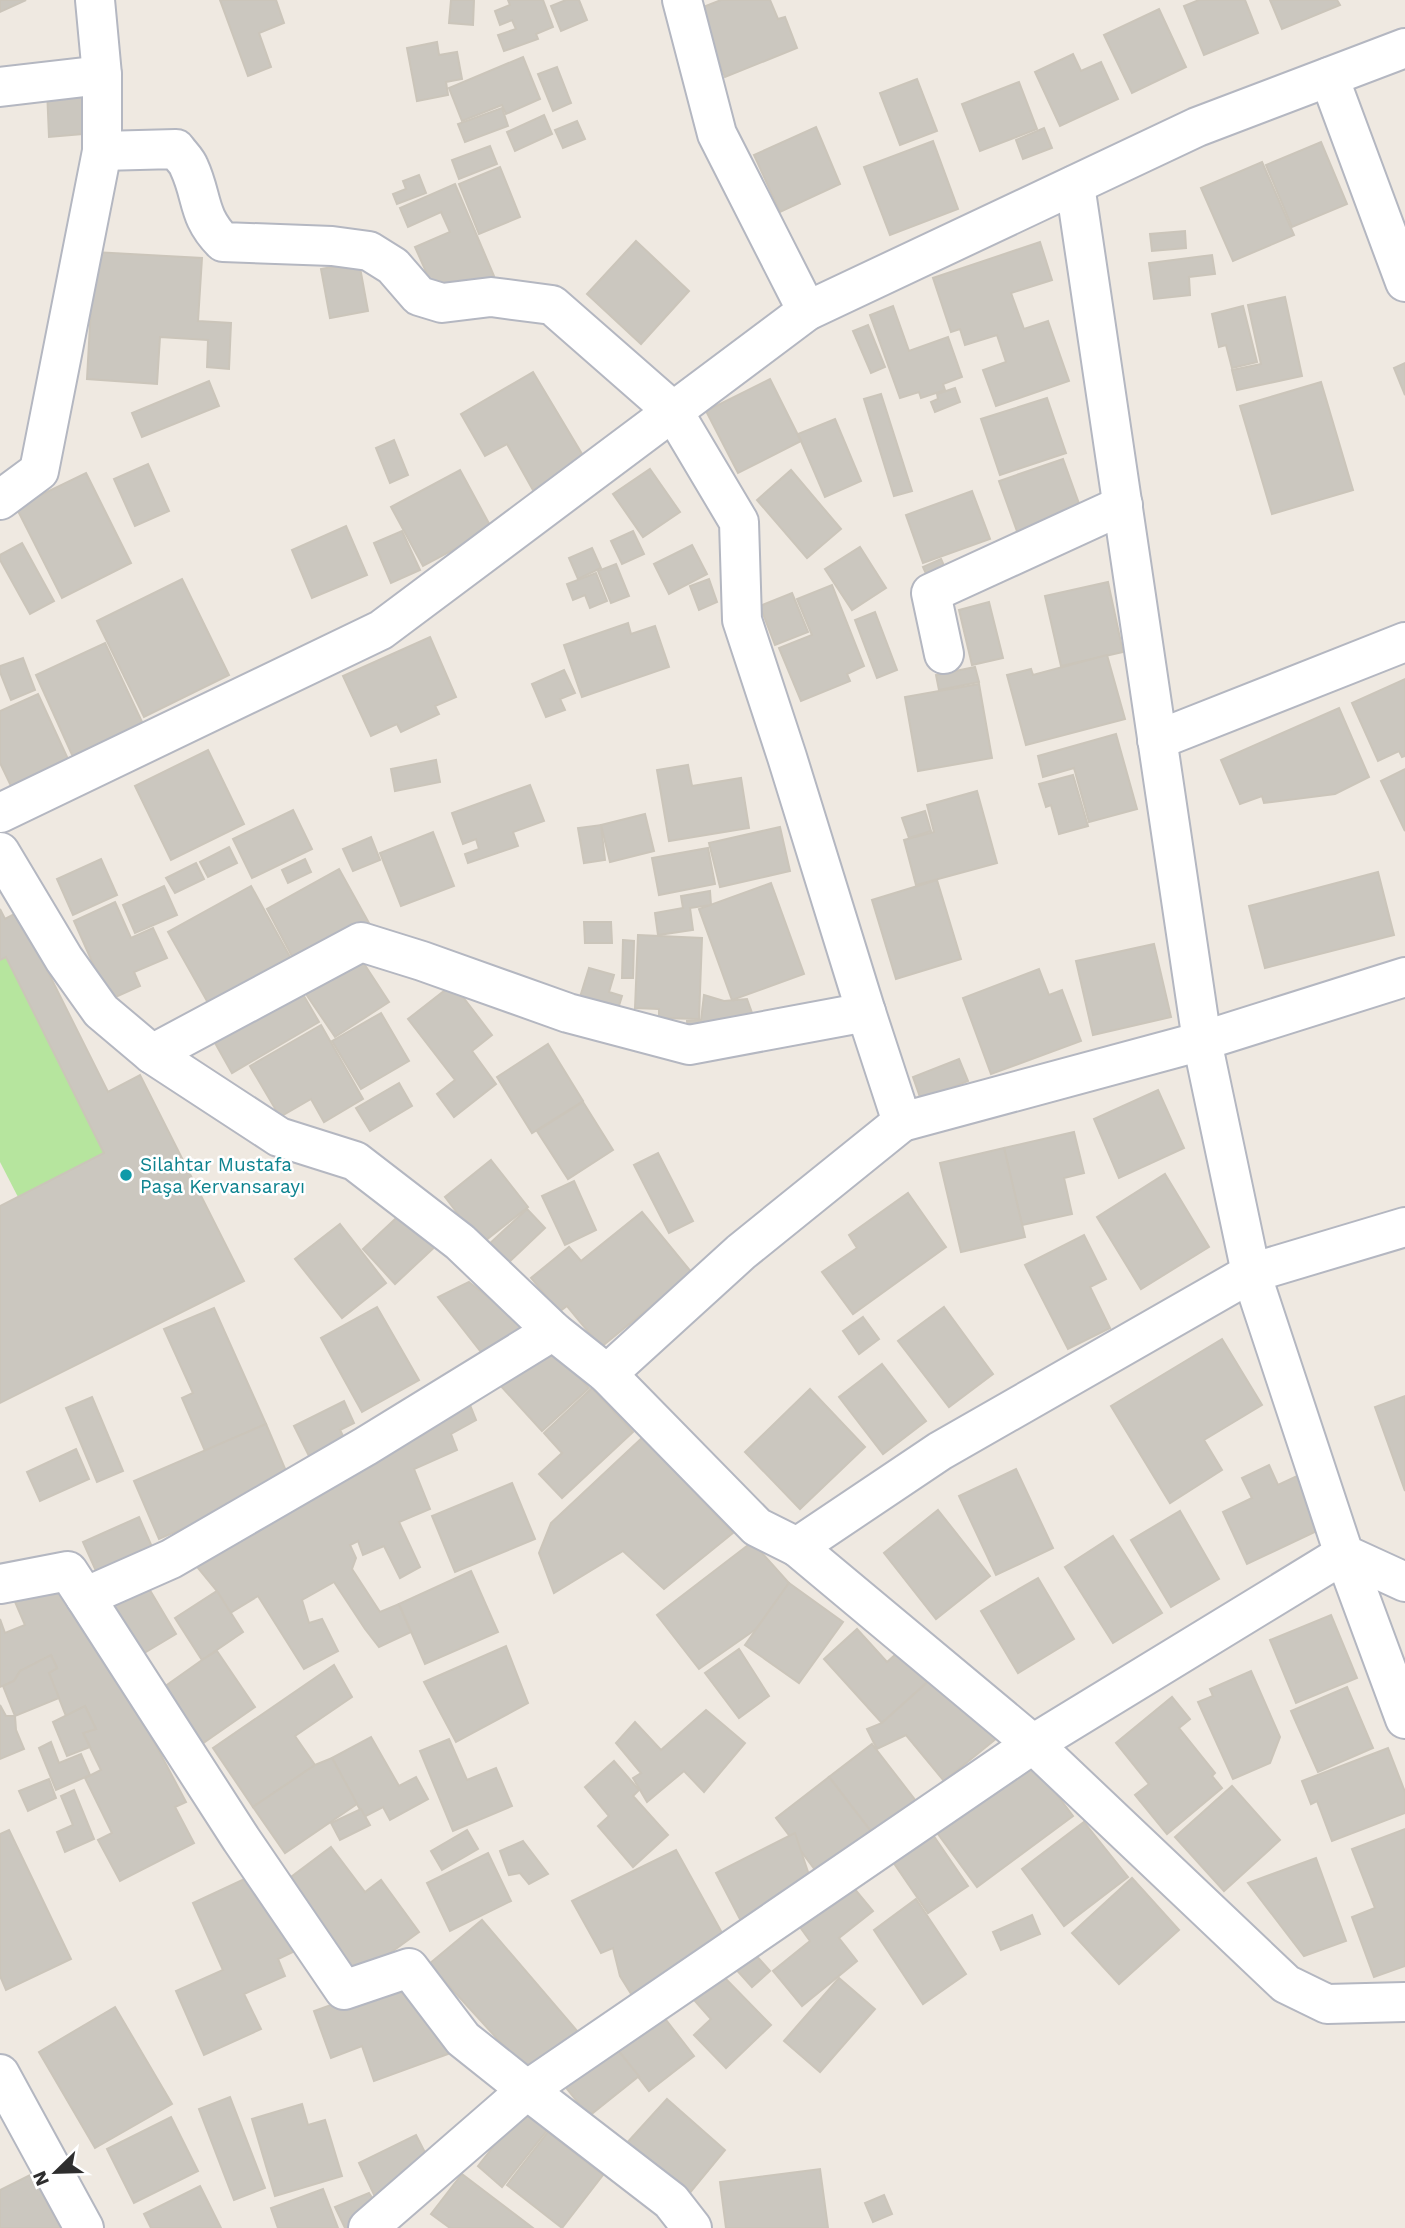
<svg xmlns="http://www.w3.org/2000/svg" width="1405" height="2228" font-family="'Work Sans',sans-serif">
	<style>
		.grass { fill: #b6e59e }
		.building { fill: #cbc7bf; stroke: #cbc5ba; stroke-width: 2 }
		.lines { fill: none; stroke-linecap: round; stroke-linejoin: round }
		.minor-casing { stroke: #b4b7c1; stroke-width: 42 }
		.minor { stroke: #fff; stroke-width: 38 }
		.culture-dot { fill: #0f9aa8; stroke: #fff; stroke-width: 2.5 }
		.labels { text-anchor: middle; stroke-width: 5; stroke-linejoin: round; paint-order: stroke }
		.culture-label { font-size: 19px; fill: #0d838f; stroke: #fff; text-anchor: start }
	</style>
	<rect width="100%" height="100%" fill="#efe9e1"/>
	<polygon class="grass" points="6,957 104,1153 18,1197 0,1162 0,960"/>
	<g class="building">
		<polygon points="0,0 26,0 0,12"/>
		<polygon points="220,0 276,0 284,23 259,33 271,67 248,76"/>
		<polygon points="451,0 474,0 473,25 449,23"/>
		<polygon points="508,0 543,0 553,27 536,34 538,39 504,51 498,35 516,29 512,20 500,25 495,11 510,5"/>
		<polygon points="566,0 579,0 587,20 561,31 551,6"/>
		<polygon points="721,0 770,0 778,19 785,17 797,48 725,77 698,9"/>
		<polygon points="1199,0 1245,0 1258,33 1204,55 1184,6"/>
		<polygon points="1270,0 1337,0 1340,5 1282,29"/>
		<polygon points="1159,9 1186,67 1132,93 1104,35"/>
		<polygon points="437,42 439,55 457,52 462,79 446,82 448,95 417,101 407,48"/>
		<polygon points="1073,54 1081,71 1101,62 1118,99 1060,126 1035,72"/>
		<polygon points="523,57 540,99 506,114 502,105 462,121 449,88"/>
		<polygon points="557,67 571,103 553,111 538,74"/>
		<polygon points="917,79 937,131 900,145 880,93"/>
		<polygon points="90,82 94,133 49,137 47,89"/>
		<polygon points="1019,82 1037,129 980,151 962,104"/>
		<polygon points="502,108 508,126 465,142 458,124"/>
		<polygon points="544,115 552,134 515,151 507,132"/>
		<polygon points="577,121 585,139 563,148 555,130"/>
		<polygon points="816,127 840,184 780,212 754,155"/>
		<polygon points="1044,128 1052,148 1023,159 1016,140"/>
		<polygon points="933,141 958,209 890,235 864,167"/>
		<polygon points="1321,142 1347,204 1292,227 1266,165"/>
		<polygon points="490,146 497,164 459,179 452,160"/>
		<polygon points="1262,162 1294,235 1233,261 1201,188"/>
		<polygon points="500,167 520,217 479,234 459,184"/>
		<polygon points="419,175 426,193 397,204 393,194 406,189 403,181"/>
		<polygon points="455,184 494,276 468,288 436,294 415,247 450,232 441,212 408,227 400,208"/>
		<polygon points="1185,231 1186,248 1152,251 1150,234"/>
		<polygon points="636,241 689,291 641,344 587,294"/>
		<polygon points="1040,242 1052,280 1011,293 1024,329 1048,321 1069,381 996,406 983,370 1006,362 997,335 965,345 960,329 951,332 933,278"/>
		<polygon points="94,252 202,258 198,321 231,323 229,369 207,367 208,340 160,337 157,384 87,379"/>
		<polygon points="1212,255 1215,274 1189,277 1190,295 1154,299 1149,263"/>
		<polygon points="359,262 368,311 330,318 321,269"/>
		<polygon points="1285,297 1302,376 1237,390 1232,370 1261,364 1248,305"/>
		<polygon points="893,306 909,351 948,337 962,377 943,384 945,390 921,398 919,392 900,398 870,315"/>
		<polygon points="1243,306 1257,362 1232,368 1226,345 1219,347 1212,314"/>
		<polygon points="868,325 885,367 871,373 853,331"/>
		<polygon points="1405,363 1405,395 1394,368"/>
		<polygon points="533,372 585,459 533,490 507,444 485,456 461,414"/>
		<polygon points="770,379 801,441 738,473 706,411"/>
		<polygon points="209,381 219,406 142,437 132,413"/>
		<polygon points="1321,382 1353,490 1272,514 1240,406"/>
		<polygon points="955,388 960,402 935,412 931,402 938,399 937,394"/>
		<polygon points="881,394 912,491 894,496 864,399"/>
		<polygon points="1047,398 1066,453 1000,475 981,419"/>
		<polygon points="835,419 861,481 825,497 798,434"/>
		<polygon points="394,440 408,475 390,483 376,448"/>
		<polygon points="1063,459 1082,512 1018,534 999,481"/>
		<polygon points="148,464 169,511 135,526 114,479"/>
		<polygon points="650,469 680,512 643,537 613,494"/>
		<polygon points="460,470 492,529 423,566 391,507"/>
		<polygon points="791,470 841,529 807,558 757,500"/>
		<polygon points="86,473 131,563 62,598 16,507"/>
		<polygon points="972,491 990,539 923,563 906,515"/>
		<polygon points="346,526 367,575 312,598 292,550"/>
		<polygon points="402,531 420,570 391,583 374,543"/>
		<polygon points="633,531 644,554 622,564 611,541"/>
		<polygon points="22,543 54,601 30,614 0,560 0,555"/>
		<polygon points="692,545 707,574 669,594 654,564"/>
		<polygon points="860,547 886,588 852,610 825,569"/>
		<polygon points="592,548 601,568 578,579 569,558"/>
		<polygon points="941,559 949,577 931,585 923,567"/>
		<polygon points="616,564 629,596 611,603 598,571"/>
		<polygon points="596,573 607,601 590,608 585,595 573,600 567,584"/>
		<polygon points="182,579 229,675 144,717 97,621"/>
		<polygon points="709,579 717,602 699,610 690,586"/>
		<polygon points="1108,582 1123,652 1061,666 1045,596"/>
		<polygon points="832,585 864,666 847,674 850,681 801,701 779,648 812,635 797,599"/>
		<polygon points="792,593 808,632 775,645 760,606"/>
		<polygon points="989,602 1003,658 972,665 959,610"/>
		<polygon points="875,612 897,670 877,678 855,620"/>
		<polygon points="628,623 631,634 655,626 669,667 582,697 564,645"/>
		<polygon points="430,637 456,697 435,706 439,714 401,732 397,724 371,736 343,676"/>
		<polygon points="105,643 143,724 73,757 36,675"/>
		<polygon points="1107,655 1125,719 1026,745 1007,675 1031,669 1033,675"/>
		<polygon points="23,658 35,690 11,700 0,672 0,666"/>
		<polygon points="975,667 979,682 939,690 936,675"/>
		<polygon points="564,670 575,693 560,699 565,710 546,717 532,684"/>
		<polygon points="1405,679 1405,756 1402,757 1399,751 1378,761 1352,703"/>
		<polygon points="979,684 992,758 918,771 905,697"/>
		<polygon points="38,694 68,759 11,786 0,763 0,711"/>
		<polygon points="1339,708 1369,777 1335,794 1264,803 1262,796 1240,804 1221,760"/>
		<polygon points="1116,734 1137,809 1089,822 1074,768 1043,777 1038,756"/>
		<polygon points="208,750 244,824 171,860 135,786"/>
		<polygon points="436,760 440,782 395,791 391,769"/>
		<polygon points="688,765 692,786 741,778 749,828 669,841 657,770"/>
		<polygon points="1405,769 1405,831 1381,781"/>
		<polygon points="1073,775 1088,826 1059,834 1051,805 1046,807 1039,784"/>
		<polygon points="530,785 544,821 513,832 518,846 468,863 465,854 479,849 476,839 463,844 452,813"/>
		<polygon points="977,791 997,863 916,885 904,840 934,832 927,805"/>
		<polygon points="293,810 312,849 252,878 233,839"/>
		<polygon points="925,811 931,831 909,838 902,818"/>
		<polygon points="645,814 654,851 610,862 601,825"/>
		<polygon points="601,825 605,860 584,863 578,828"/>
		<polygon points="780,827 790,871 720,887 709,843"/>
		<polygon points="433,832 454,886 401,906 380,853"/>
		<polygon points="371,837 380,860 353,871 343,849"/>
		<polygon points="229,847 237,863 208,877 200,862"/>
		<polygon points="708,848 715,884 659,895 652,858"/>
		<polygon points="101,859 117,895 73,915 57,879"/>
		<polygon points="305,859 311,872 288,883 282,870"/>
		<polygon points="196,863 204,879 175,893 166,878"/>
		<polygon points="339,869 369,923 296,964 267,909"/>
		<polygon points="1378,872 1394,935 1265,968 1249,906"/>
		<polygon points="937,880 961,959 896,979 872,900"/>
		<polygon points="771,883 804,974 732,1000 699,909"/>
		<polygon points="164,886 177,915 135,933 123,905"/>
		<polygon points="251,886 294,964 212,1010 168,932"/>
		<polygon points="710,891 711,905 690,908 693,930 658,935 655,913 683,908 681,896"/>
		<polygon points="115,902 131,938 153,928 167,958 134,972 140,986 109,1000 74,921"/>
		<polygon points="0,909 5,919 18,912 108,1092 140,1075 244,1281 0,1403 0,1206 104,1153 6,957 0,960"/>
		<polygon points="584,922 611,922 612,943 585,943"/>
		<polygon points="638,935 702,938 699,1019 659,1018 659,1009 635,1008"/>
		<polygon points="623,940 634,941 633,978 622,978"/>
		<polygon points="1154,944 1171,1017 1093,1035 1076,961"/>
		<polygon points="359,956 389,1002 335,1037 304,991"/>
		<polygon points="589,968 614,975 609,992 622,996 618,1009 580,997"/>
		<polygon points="1039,969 1049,995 1062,990 1081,1041 991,1074 963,998"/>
		<polygon points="453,984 492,1035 472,1051 496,1084 454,1117 437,1094 455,1080 408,1019"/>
		<polygon points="301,991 319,1022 232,1073 214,1041"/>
		<polygon points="704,995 724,1001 747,999 756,1024 688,1032 687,1021 701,1020"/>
		<polygon points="381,1013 409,1061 361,1089 332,1041"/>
		<polygon points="321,1025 363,1099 324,1122 311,1099 280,1117 250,1066"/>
		<polygon points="548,1044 583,1101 532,1133 497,1077"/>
		<polygon points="959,1059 968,1081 921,1100 913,1077"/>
		<polygon points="399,1083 412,1106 370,1131 356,1108"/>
		<polygon points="1158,1090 1184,1148 1119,1178 1094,1119"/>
		<polygon points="583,1102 613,1150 568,1179 537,1131"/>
		<polygon points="1074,1132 1084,1173 1064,1178 1072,1214 1022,1225 1004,1148"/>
		<polygon points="1004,1148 1025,1237 961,1252 940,1163"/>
		<polygon points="658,1153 693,1221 669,1233 634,1165"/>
		<polygon points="491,1160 528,1207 481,1244 445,1197"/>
		<polygon points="1165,1174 1209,1247 1141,1289 1097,1217"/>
		<polygon points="574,1181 596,1230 565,1245 542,1196"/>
		<polygon points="908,1193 946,1247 853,1314 822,1272 857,1248 849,1235"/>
		<polygon points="407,1208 439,1243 395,1284 363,1249"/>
		<polygon points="527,1209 545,1228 505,1266 487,1246"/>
		<polygon points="642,1212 692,1273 601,1347 567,1306 559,1312 531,1278 569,1247 581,1261"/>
		<polygon points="340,1224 386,1283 342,1318 295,1259"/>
		<polygon points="1084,1235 1106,1279 1090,1287 1110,1328 1068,1349 1025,1265"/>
		<polygon points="469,1282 524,1326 485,1357 438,1297"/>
		<polygon points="377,1307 419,1380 362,1412 321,1338"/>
		<polygon points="944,1307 993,1374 949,1407 898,1341"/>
		<polygon points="214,1308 266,1424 205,1451 182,1398 193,1393 164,1329"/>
		<polygon points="863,1317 879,1339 859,1354 843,1331"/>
		<polygon points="1222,1339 1262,1405 1204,1440 1222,1470 1170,1503 1111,1406"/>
		<polygon points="545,1341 589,1388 542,1431 499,1384"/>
		<polygon points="882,1364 926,1421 883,1454 839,1397"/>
		<polygon points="592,1388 633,1432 562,1498 539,1474 562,1453 544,1433"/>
		<polygon points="810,1389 865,1447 800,1509 745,1452"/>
		<polygon points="466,1395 476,1420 451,1434 457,1450 414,1469 430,1509 399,1522 420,1567 400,1578 384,1546 363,1555 358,1541 350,1545 356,1558 352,1569 380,1612 399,1604 411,1632 379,1647 365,1629 334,1582 302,1600 309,1623 322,1619 338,1651 304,1669 258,1596 230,1613 217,1591 189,1557"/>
		<polygon points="1405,1396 1405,1491 1375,1407"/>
		<polygon points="92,1397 123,1471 97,1482 66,1408"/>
		<polygon points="344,1401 354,1423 340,1430 351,1452 316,1470 294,1426"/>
		<polygon points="266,1424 289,1478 257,1496 159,1539 134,1481"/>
		<polygon points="643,1437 733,1533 664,1589 623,1551 554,1593 539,1553 551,1523"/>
		<polygon points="76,1449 89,1479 40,1501 27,1472"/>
		<polygon points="1269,1465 1278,1485 1297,1476 1321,1529 1247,1564 1223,1512 1252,1498 1242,1478"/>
		<polygon points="1016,1469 1053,1548 996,1575 959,1496"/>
		<polygon points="512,1483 535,1539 455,1572 432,1516"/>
		<polygon points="938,1510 990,1576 936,1619 884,1553"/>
		<polygon points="1180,1511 1219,1579 1171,1607 1131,1540"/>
		<polygon points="139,1517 152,1547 96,1571 83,1542"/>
		<polygon points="1113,1536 1162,1613 1113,1643 1065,1567"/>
		<polygon points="752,1542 789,1583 756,1629 699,1669 657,1615"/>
		<polygon points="471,1571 498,1632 425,1664 399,1604"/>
		<polygon points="1038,1578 1074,1639 1018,1673 981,1611"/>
		<polygon points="789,1583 843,1622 799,1683 745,1645"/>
		<polygon points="40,1587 75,1593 186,1802 175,1807 194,1843 120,1881 98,1840 112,1833 85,1778 101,1770 83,1733 96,1729 85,1706 66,1716 49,1673 57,1668 51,1655 20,1671 14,1681 0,1687 0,1619 5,1633 25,1625 13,1597"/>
		<polygon points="148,1587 176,1634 136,1658 107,1610"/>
		<polygon points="217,1591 243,1632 202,1660 175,1618"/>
		<polygon points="1331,1615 1357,1678 1296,1703 1270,1640"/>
		<polygon points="857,1629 887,1662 904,1647 932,1678 882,1723 824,1659"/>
		<polygon points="506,1646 528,1703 456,1742 424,1682"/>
		<polygon points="739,1649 769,1696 739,1718 705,1673"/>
		<polygon points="217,1651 255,1707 196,1748 157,1692 202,1660"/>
		<polygon points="51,1655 57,1668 49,1673 59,1698 15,1716 3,1686 14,1681 20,1671"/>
		<polygon points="334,1665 352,1697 295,1736 315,1765 253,1807 213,1748"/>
		<polygon points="1251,1671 1280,1737 1270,1763 1233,1779 1198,1702 1213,1696 1210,1689"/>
		<polygon points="932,1678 997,1738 944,1781 906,1735 877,1749 867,1729 882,1723"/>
		<polygon points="1347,1687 1373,1748 1318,1772 1291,1711"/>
		<polygon points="1172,1697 1190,1719 1179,1728 1215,1773 1212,1776 1222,1788 1167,1834 1135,1795 1149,1784 1116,1743"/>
		<polygon points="0,1705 6,1716 15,1716 16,1730 24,1749 0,1759"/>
		<polygon points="85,1706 96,1729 83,1733 90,1747 67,1756 53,1722"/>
		<polygon points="706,1710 745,1743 704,1792 684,1771 647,1802 633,1778 641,1773 616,1743 635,1722 661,1750"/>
		<polygon points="371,1737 399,1786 416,1777 428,1799 390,1820 383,1807 364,1817 332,1758"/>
		<polygon points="449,1739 467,1780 496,1768 512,1806 453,1831 420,1751"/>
		<polygon points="51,1742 59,1763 81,1754 90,1775 56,1790 39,1748"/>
		<polygon points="872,1744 916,1801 873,1834 829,1777"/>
		<polygon points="1388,1748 1405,1792 1405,1813 1332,1841 1317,1801 1311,1804 1302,1781"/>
		<polygon points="332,1758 357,1804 285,1853 253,1807 315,1765"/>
		<polygon points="1031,1760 1073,1816 977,1887 935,1830"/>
		<polygon points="614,1761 639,1790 633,1796 668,1835 633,1867 598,1826 609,1816 585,1787"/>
		<polygon points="829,1777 873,1834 819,1875 776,1818"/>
		<polygon points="49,1779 56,1798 28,1811 19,1791"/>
		<polygon points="1232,1786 1280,1840 1224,1891 1175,1837"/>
		<polygon points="74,1790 94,1839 65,1852 57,1832 73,1825 61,1796"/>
		<polygon points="361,1809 370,1825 340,1840 331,1823"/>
		<polygon points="1084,1822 1128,1877 1064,1926 1022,1869"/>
		<polygon points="1405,1829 1405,1966 1374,1977 1352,1917 1375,1908 1352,1849"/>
		<polygon points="9,1830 71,1959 6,1990 0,1976 0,1834"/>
		<polygon points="467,1830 478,1849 442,1870 431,1851"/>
		<polygon points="931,1832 968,1886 928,1913 891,1859"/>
		<polygon points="795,1833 814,1890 742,1923 716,1873"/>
		<polygon points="523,1841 548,1874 529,1884 520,1873 509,1875 500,1851"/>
		<polygon points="331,1847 365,1892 381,1880 419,1932 357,1977 287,1880"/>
		<polygon points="676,1850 731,1949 633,1997 620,1976 613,1948 601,1953 572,1901"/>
		<polygon points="488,1853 511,1901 450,1931 427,1883"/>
		<polygon points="1316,1858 1346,1941 1304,1956 1248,1883"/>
		<polygon points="253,1875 303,1947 278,1959 285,1976 244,1994 261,2029 204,2055 176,1991 223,1970 193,1903"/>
		<polygon points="1132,1878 1179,1930 1119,1984 1072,1933"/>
		<polygon points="848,1881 873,1911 839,1938 857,1961 802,2006 773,1971 810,1941 797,1923"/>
		<polygon points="916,1899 966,1974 923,2004 874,1930"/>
		<polygon points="1032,1915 1040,1934 1001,1950 993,1932"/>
		<polygon points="482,1920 584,2039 533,2078 429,1964"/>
		<polygon points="752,1951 770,1971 752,1987 734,1967"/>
		<polygon points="722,1975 771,2025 726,2068 694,2035 711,2019 695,2001"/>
		<polygon points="839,1978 875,2009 820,2072 784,2041"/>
		<polygon points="386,1985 434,2009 451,2053 374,2081 362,2046 331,2058 314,2011"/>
		<polygon points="115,2007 172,2104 95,2148 39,2052"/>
		<polygon points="656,2007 694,2056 649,2091 613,2044"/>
		<polygon points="613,2044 639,2076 589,2116 563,2084"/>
		<polygon points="230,2097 265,2188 234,2200 199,2109"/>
		<polygon points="667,2099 725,2150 688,2195 626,2144"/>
		<polygon points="302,2104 308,2125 325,2120 342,2176 275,2196 252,2119"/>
		<polygon points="524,2108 549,2128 502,2187 478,2166"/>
		<polygon points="171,2117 198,2171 134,2203 107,2149"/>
		<polygon points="548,2132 603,2175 562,2228 507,2185"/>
		<polygon points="416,2135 435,2172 377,2201 359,2163"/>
		<polygon points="820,2169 828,2228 726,2228 720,2182"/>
		<polygon points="32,2174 61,2228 0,2228 0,2190"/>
		<polygon points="462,2174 533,2228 450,2228 431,2214"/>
		<polygon points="200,2186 221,2228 151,2228 144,2214"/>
		<polygon points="323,2189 338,2228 278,2228 271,2208"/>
		<polygon points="369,2193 392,2228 345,2228 335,2207"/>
		<polygon points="884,2195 892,2214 873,2222 865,2203"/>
	</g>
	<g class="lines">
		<g class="minor-casing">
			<g id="minor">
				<polyline points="682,0 717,134 807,311"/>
				<polyline points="1329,77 1405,282"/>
				<polyline points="0,87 102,75"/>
				<path d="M102 151 176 149C180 155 187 161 189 167 203 197 197 216 223 242L332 246 369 251 393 266 419 296 442 303 491 297 552 305 673 411 739 522 742 620 787 757 866 1012 689 1045 568 1013 422 961 361 942 152 1054"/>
				<polyline points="1075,185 1202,1041 1251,1273 1344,1554 1405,1582"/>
				<polyline points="0,500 39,471 102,151 102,75 95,0"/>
				<polyline points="944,654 931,593 1123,505"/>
				<polyline points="1157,740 1405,642"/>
				<polyline points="0,813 381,630 807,311 1197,127 1405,48"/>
				<polyline points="0,852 64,959 101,1011 152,1054 279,1137 355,1161 460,1242 553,1331 607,1374 757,1527 797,1547 940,1451 1251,1273 1405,1227"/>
				<polyline points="866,1012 902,1122 1202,1041 1405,977"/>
				<polyline points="607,1374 741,1252 902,1122"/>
				<polyline points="797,1547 1033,1744 1286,1984 1327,2004 1405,2002"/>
				<polyline points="0,1584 68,1571 85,1597"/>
				<polyline points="0,2074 84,2228"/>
				<polyline points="368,2228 527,2090 463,2039 409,1968 344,1990 241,1839 85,1597 171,1559 366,1446 553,1331"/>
				<polyline points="692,2228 671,2201 527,2090 1033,1744 1344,1554 1405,1719"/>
			</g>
		</g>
		<use href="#minor" class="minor"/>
	</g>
	<circle class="culture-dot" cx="126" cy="1175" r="7"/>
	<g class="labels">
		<g class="culture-label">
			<text x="140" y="1171">Silahtar Mustafa<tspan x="140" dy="22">Paşa Kervansarayı</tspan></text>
		</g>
	</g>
	<g transform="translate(56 2172) rotate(247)" stroke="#ffffff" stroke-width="5" paint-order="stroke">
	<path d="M0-5L12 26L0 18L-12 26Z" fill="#2e2e2e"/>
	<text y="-10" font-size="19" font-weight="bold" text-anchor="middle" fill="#2e2e2e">N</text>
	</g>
</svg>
